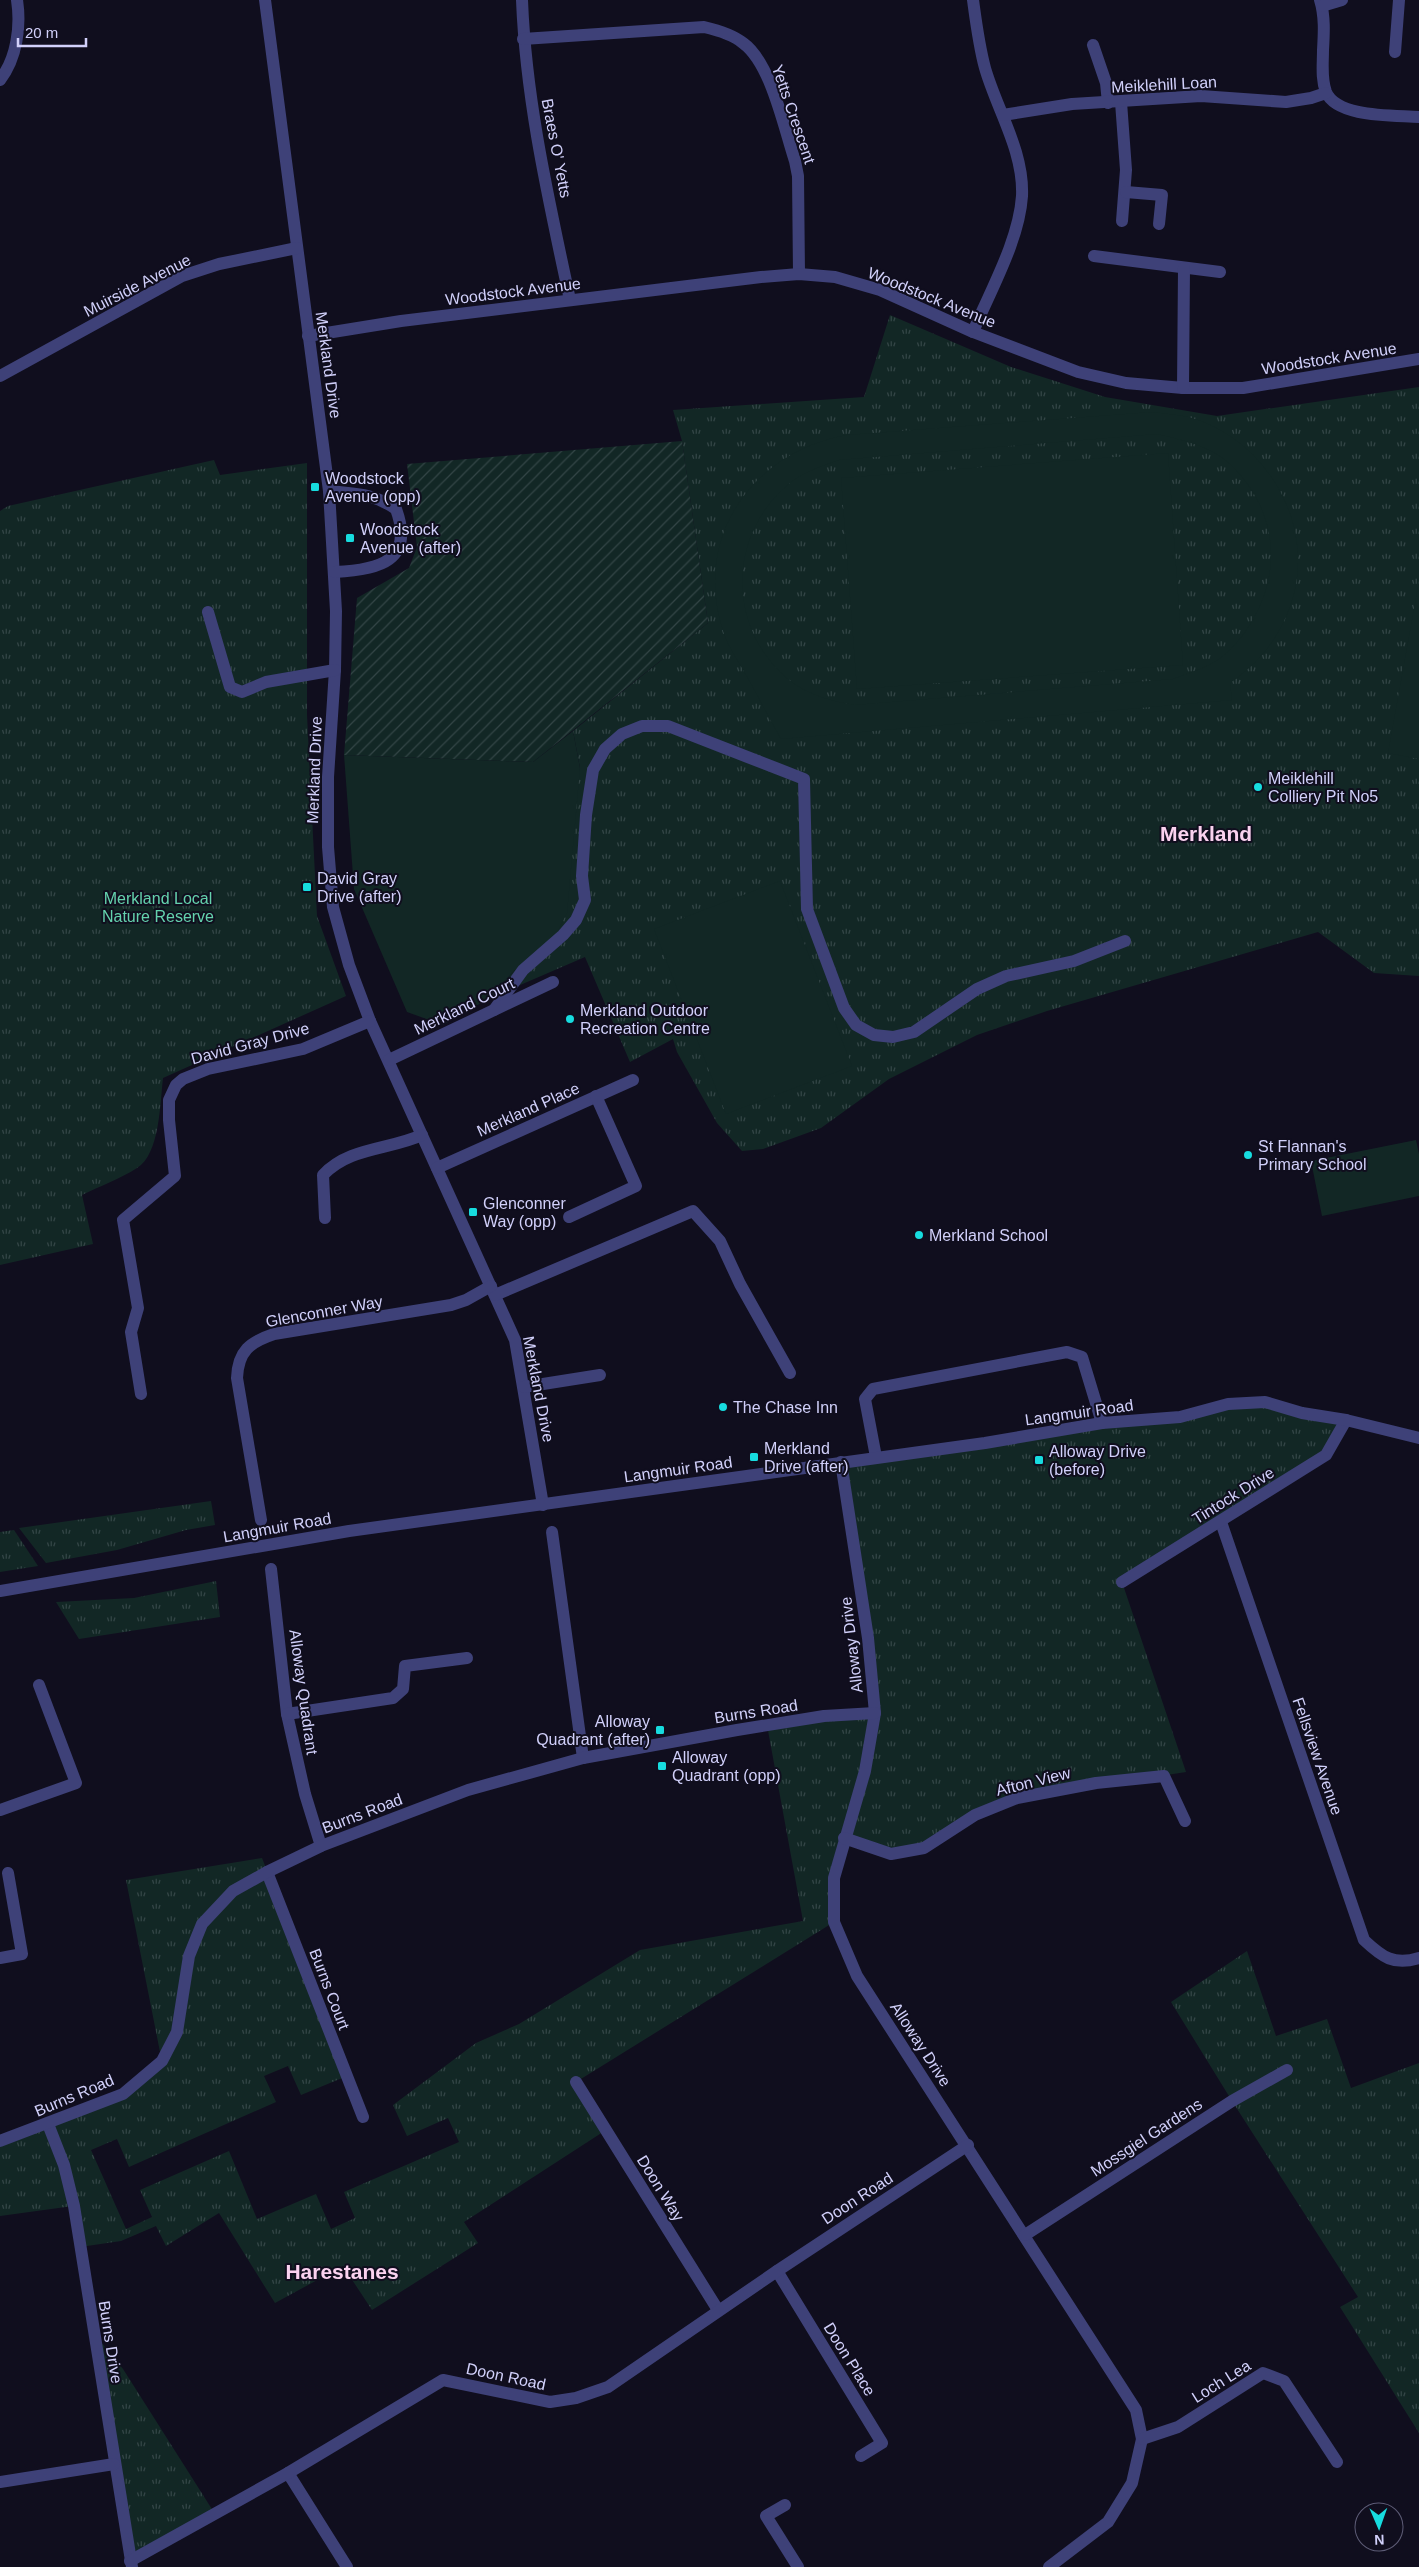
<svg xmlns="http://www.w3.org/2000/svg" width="1419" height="2567" font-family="Arial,sans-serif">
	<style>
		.grass { fill: url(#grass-tufts) }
		.garden { fill: url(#garden-furrows) }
		.pitch { fill: #122725; fill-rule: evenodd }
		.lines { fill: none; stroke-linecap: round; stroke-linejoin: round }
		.minor { stroke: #3e4178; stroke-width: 12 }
		.poi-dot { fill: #17dcdf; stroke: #100e1e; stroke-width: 2 }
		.labels { text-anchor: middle; stroke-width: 4; stroke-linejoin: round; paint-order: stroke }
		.street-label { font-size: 16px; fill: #d1d0fa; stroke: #100e1e }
		.poi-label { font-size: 16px; fill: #d1d0fa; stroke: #100e1e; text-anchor: start }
		.park-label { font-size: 16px; fill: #64d2ad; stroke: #100e1e }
		.district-label { font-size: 21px; font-weight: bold; fill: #fad2ef; stroke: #100e1e }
	</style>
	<defs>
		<pattern id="grass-tufts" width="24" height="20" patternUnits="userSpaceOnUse" patternTransform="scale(1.25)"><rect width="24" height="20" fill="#122725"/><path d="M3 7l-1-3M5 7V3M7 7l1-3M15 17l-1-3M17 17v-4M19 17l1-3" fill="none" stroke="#334546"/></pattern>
		<pattern id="garden-furrows" width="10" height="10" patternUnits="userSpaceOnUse" patternTransform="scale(1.25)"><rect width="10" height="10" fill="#122725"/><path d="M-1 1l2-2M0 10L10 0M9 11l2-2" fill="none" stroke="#334546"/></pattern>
	</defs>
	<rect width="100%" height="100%" fill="#100e1e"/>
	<g class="grass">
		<polygon points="890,315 1011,367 1105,397 1217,416 1419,387 1419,976 1374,973 1318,932 1047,1011 977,1035 889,1079 821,1128 763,1149 742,1151 717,1123 677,1052 673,1039 630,1062 585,957 488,999 515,970 580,768 573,731 708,623 682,441 673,410 864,397"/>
		<path d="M214 460 220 475 307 463V715L317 916 346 996 163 1078C160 1103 160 1154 137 1168 120 1179 100 1186 82 1195L93 1244 0 1265V511L8 506Z"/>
		<polygon points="1265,1402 1346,1420 1326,1455 1122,1582 1186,1772 1017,1798 924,1848 891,1854 844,1839 834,1922 576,2082 606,2130 464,2222 478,2243 372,2310 343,2266 275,2303 219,2213 166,2246 156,2226 121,2241 80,2247 73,2206 0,2216 0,2134 5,2139 123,2094 162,2062 126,1880 262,1858 347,2076 301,2095 288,2066 264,2076 276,2102 129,2167 117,2139 91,2150 126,2229 152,2217 140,2190 229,2151 257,2219 316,2194 331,2229 355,2218 344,2192 459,2142 448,2118 407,2136 393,2105 476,2043 519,2024 640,1950 803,1921 767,1725 874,1713 841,1462"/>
		<polygon points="211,1501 215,1525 186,1530 117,1550 46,1563 19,1528"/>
		<polygon points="14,1530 38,1566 0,1572 0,1532"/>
		<polygon points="216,1581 220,1617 79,1639 56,1602 134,1598"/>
		<polygon points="1247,1951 1276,2036 1327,2019 1351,2088 1419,2063 1419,2433 1340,2307 1358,2297 1232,2101 1171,2002"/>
		<polygon points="92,2331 123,2369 215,2514 130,2561"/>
	</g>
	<polygon class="garden" points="682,441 708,623 533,762 344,755 357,598 409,568 417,547 407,464"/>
	<g class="pitch">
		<path d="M1152 412C1169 414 1185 415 1201 421 1279 451 1322 544 1284 621 1272 647 1253 667 1230 683L1232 700 781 739C769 718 758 696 746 675 737 659 726 644 721 624 695 532 756 451 847 435ZM1157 434C1183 440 1210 446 1230 464 1277 509 1284 572 1249 626 1240 641 1225 657 1209 665 1197 671 1185 674 1173 679L854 705C833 701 811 696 793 683 730 636 725 544 782 490 798 474 818 467 839 460Z"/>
		<polygon points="1168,453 1183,665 857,689 841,478"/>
		<polygon points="1419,581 1419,759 1388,753"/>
		<polygon points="573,731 580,768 567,913 557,932 515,970 488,999 443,1025 407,1012 354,889 344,755 533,762"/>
		<polygon points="780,881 852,1066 726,1114 654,929"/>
		<polygon points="1416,1140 1419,1154 1419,1196 1322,1216 1311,1161"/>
	</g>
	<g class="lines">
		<g class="minor">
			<polyline points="265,0 329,491 336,611 335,670 328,777 328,847 333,907 349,965 370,1021 515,1340 543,1505"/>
			<path d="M522 0C526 102 549 201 570 300"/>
			<path d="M973 0C976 22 979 46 985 68 997 110 1024 151 1022 196 1019 241 990 291 973 332"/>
			<path d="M1320 0C1325 16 1324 33 1323 50 1323 64 1321 79 1326 92 1337 118 1395 115 1419 117"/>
			<polyline points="1322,6 1342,0"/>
			<path d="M523 39 704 27C717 30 732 34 743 43 771 63 784 128 795 161L798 176 799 274"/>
			<polyline points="1093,45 1106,83 1108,103"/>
			<polyline points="1395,52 1399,0"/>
			<path d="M0 80C17 58 21 26 17 0"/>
			<polyline points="1121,102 1126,170 1122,221"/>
			<polyline points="1003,115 1072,104 1201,96 1286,102 1311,98 1326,93"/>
			<polyline points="1126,192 1162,195 1159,224"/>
			<polyline points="1094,256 1220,272"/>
			<polyline points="308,336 401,321 761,277 799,274 835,277 880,290 973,332 1078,372 1126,383 1183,388 1243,388 1419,359"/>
			<polyline points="0,376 182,276 219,264 297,248"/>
			<polyline points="1183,388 1184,268"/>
			<path d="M329 491C356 494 373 493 396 509 415 561 379 570 335 572"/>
			<polyline points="208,612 230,687 242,692 266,682 335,670"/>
			<polyline points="494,1010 523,970 563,935 576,920 585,900 582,876 586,815 593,770 605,749 622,734 642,726 668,726 804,779 807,909 844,1008 856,1025 874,1035 893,1037 914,1032 977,989 1006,976 1074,961 1125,941"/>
			<polyline points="389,1060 553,982"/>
			<polyline points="437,1168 633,1080"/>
			<polyline points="569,1217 636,1186 596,1096"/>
			<path d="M325 1218 323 1175C349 1147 389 1150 422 1135"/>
			<polyline points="495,1295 693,1211 720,1241 740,1284 790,1373"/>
			<polyline points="524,1387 600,1375"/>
			<polyline points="141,1394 131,1332 138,1308 123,1220 175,1176 169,1120 169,1100 176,1085 183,1079 208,1069 303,1049 370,1021"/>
			<polyline points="876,1457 865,1399 873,1389 1067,1352 1082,1357 1102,1423"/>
			<polyline points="841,1462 868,1638 875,1713 865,1771 834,1878 834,1922 857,1976 1136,2410 1142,2439 1132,2483 1108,2522 1049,2567"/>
			<path d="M261 1520 237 1378C238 1351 250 1342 274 1334L451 1305 466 1300 491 1286"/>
			<path d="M1221 1522 1364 1940C1382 1957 1394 1966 1419 1958"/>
			<polyline points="552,1532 583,1758"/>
			<polyline points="271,1569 287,1714 305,1794 321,1846"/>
			<polyline points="1122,1582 1326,1455 1346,1420"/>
			<polyline points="0,1591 349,1531 985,1443 1102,1423 1180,1417 1228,1404 1265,1402 1302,1413 1346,1420 1419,1438"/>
			<polyline points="287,1714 393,1698 403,1689 405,1666 467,1658"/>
			<polyline points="0,1810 76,1783 39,1685"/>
			<polyline points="844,1838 891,1854 924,1848 975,1815 1017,1798 1096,1783 1164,1776 1185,1821"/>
			<polyline points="267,1872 363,2117"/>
			<polyline points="0,1958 22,1954 8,1873"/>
			<polyline points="576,2082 718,2310"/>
			<polyline points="48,2124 64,2165 74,2206 132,2567"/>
			<polyline points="0,2141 123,2094 162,2061 177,2032 189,1956 202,1924 233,1891 267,1872 321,1846 468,1790 583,1758 737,1730 824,1716 875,1713"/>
			<polyline points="1025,2235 1232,2101 1287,2070"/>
			<polyline points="777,2271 882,2443 861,2456"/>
			<polyline points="1142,2439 1178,2427 1263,2373 1284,2381 1337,2462"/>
			<polyline points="288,2473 347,2567"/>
			<polyline points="0,2482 114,2464"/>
			<polyline points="785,2505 766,2516 798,2567"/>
			<polyline points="130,2561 288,2473 443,2380 550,2402 576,2398 608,2387 777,2271 968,2145"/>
		</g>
	</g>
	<g class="poi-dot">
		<rect x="310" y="482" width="10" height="10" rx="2.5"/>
		<rect x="345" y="533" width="10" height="10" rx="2.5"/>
		<circle cx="1258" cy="787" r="5"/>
		<rect x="302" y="882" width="10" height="10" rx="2.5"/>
		<circle cx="570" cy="1019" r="5"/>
		<circle cx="1248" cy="1155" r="5"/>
		<rect x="468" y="1207" width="10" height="10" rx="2.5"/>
		<circle cx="919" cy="1235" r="5"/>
		<circle cx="723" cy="1407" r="5"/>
		<rect x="749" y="1452" width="10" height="10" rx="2.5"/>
		<rect x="1034" y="1455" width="10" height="10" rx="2.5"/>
		<rect x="655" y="1725" width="10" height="10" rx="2.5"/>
		<rect x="657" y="1761" width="10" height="10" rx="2.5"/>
	</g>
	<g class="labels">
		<g class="street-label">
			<text transform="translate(1164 84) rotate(-3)" y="6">Meiklehill Loan</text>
			<text transform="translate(794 114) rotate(71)" y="6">Yetts Crescent</text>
			<text transform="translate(557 148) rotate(79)" y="6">Braes O' Yetts</text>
			<text transform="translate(137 285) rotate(-27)" y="6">Muirside Avenue</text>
			<text transform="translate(513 291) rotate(-7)" y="6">Woodstock Avenue</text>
			<text transform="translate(932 297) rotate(22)" y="6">Woodstock Avenue</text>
			<text transform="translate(1329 358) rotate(-9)" y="6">Woodstock Avenue</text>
			<text transform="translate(329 365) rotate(82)" y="6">Merkland Drive</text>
			<text transform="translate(314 770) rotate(-88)" y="6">Merkland Drive</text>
			<text transform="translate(464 1006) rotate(-26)" y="6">Merkland Court</text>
			<text transform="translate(250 1043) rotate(-15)" y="6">David Gray Drive</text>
			<text transform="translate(528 1109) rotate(-24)" y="6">Merkland Place</text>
			<text transform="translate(324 1311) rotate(-10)" y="6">Glenconner Way</text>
			<text transform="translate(539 1389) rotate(79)" y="6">Merkland Drive</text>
			<text transform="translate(1079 1412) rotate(-8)" y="6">Langmuir Road</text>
			<text transform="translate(678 1469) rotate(-8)" y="6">Langmuir Road</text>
			<text transform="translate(1233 1495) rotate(-32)" y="6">Tintock Drive</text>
			<text transform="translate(277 1527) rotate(-10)" y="6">Langmuir Road</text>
			<text transform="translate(851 1645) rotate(-97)" y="6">Alloway Drive</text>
			<text transform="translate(304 1692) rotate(82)" y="6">Alloway Quadrant</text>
			<text transform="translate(756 1711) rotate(-9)" y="6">Burns Road</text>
			<text transform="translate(1318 1756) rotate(71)" y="6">Fellsview Avenue</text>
			<text transform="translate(1033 1781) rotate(-14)" y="6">Afton View</text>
			<text transform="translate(362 1813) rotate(-21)" y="6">Burns Road</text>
			<text transform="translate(330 1989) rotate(69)" y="6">Burns Court</text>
			<text transform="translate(921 2044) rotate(57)" y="6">Alloway Drive</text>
			<text transform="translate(74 2095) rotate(-23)" y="6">Burns Road</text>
			<text transform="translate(1146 2137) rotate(-33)" y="6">Mossgiel Gardens</text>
			<text transform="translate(661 2188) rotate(58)" y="6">Doon Way</text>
			<text transform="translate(857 2198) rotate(-33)" y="6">Doon Road</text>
			<text transform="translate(111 2342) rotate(81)" y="6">Burns Drive</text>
			<text transform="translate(850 2359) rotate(58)" y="6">Doon Place</text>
			<text transform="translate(506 2376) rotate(12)" y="6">Doon Road</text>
			<text transform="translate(1221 2381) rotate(-32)" y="6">Loch Lea</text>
		</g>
		<g class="poi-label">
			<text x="325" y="484">Woodstock<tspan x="325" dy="18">Avenue (opp)</tspan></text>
			<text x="360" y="535">Woodstock<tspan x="360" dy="18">Avenue (after)</tspan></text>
			<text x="1268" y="784">Meiklehill<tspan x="1268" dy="18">Colliery Pit No5</tspan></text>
			<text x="317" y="884">David Gray<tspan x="317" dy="18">Drive (after)</tspan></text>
			<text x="580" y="1016">Merkland Outdoor<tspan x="580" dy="18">Recreation Centre</tspan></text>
			<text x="1258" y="1152">St Flannan's<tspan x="1258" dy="18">Primary School</tspan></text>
			<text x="483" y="1209">Glenconner<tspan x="483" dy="18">Way (opp)</tspan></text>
			<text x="929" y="1241">Merkland School</text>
			<text x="733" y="1413">The Chase Inn</text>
			<text x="764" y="1454">Merkland<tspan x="764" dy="18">Drive (after)</tspan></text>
			<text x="1049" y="1457">Alloway Drive<tspan x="1049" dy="18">(before)</tspan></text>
			<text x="650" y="1727" text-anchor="end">Alloway<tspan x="650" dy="18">Quadrant (after)</tspan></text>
			<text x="672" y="1763">Alloway<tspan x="672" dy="18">Quadrant (opp)</tspan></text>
		</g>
		<g class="park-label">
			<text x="158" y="904">Merkland Local<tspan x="158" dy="18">Nature Reserve</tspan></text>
		</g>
		<g class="district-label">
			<text x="1206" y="841">Merkland</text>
			<text x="342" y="2279">Harestanes</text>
		</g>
	</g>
	<g transform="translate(1379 2527) rotate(178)"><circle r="24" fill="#100e1e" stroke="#5d5c76"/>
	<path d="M0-4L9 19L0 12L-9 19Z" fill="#17dcdf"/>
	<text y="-8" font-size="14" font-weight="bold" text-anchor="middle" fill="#d1d0fa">N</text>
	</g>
	<path d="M18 38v8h68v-8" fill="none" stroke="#d1d0fa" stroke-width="2.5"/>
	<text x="25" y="38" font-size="15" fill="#d1d0fa" stroke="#100e1e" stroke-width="4" paint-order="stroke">20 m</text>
</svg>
